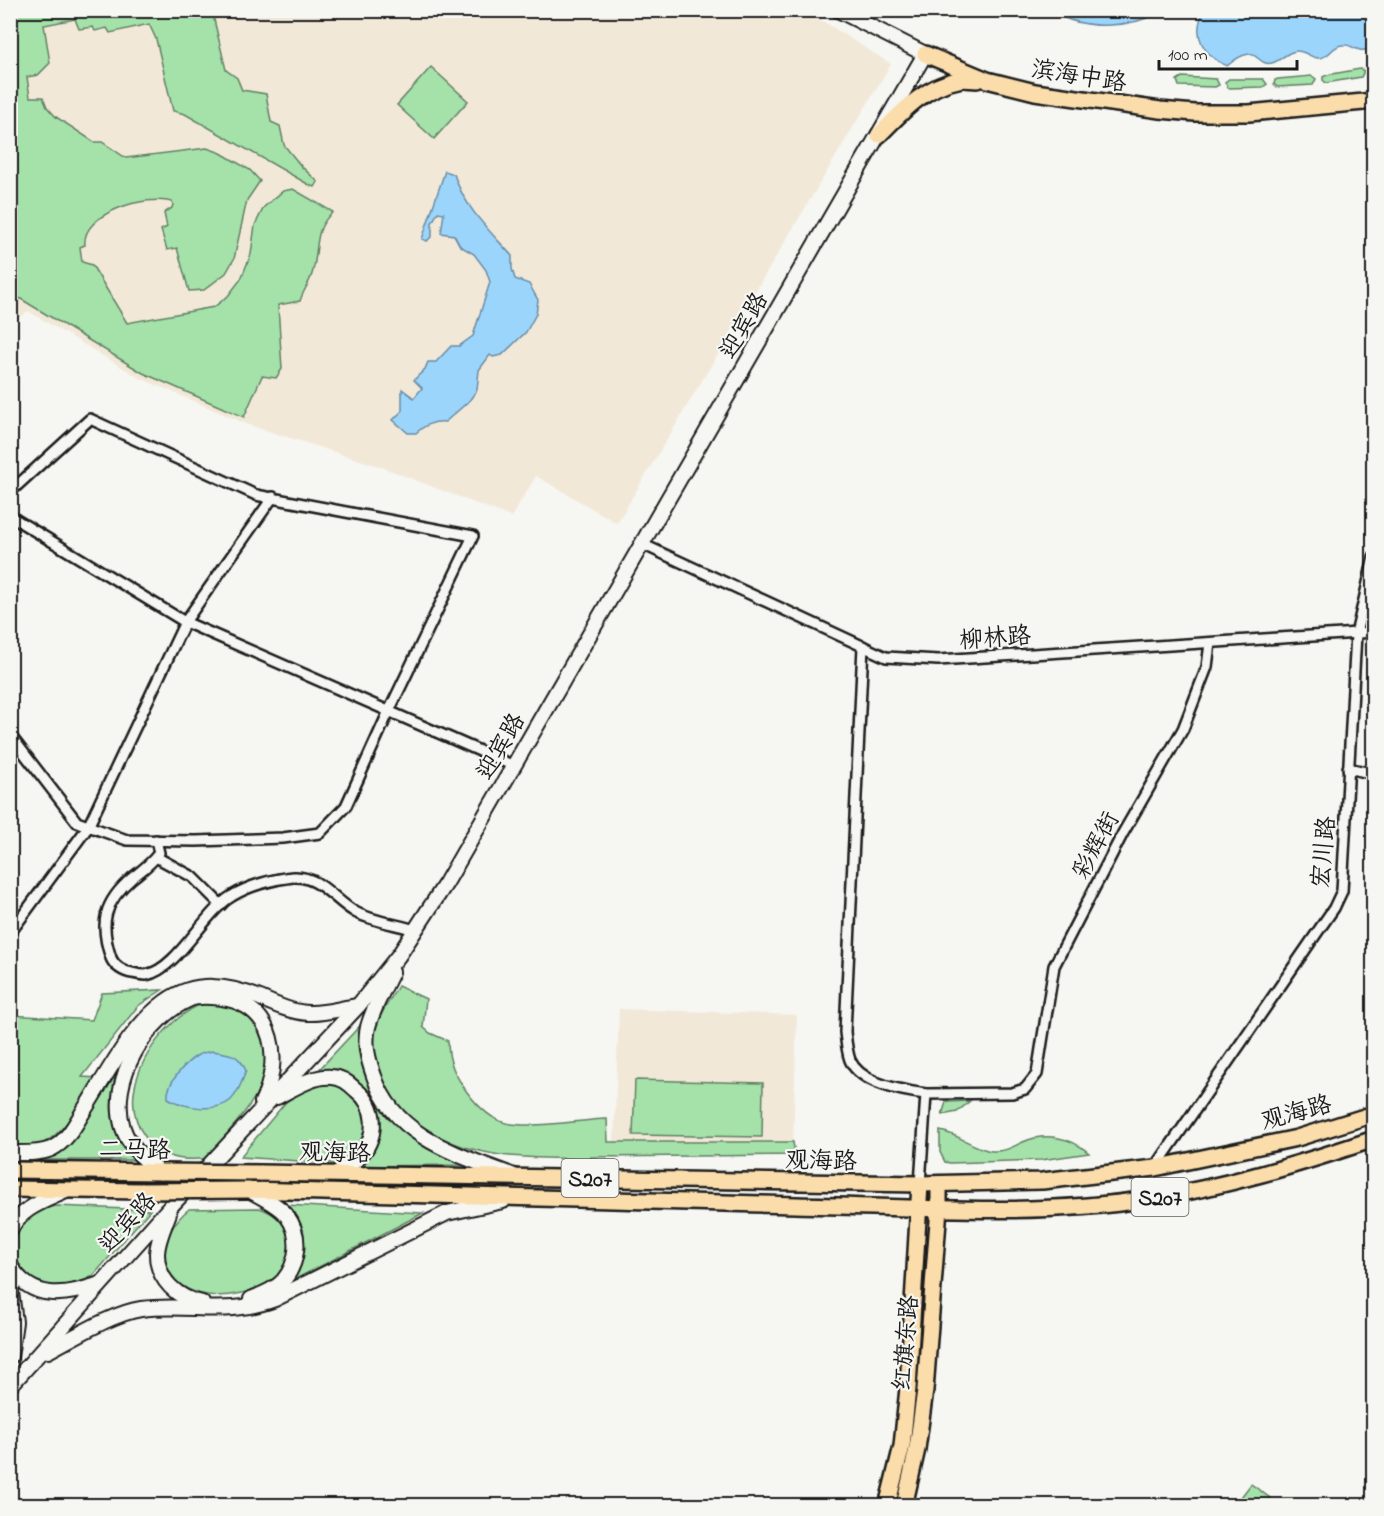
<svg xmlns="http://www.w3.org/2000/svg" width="1384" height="1516" font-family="'Indie Flower','LXGW WenKai TC',sans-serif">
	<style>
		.built { fill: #f2e8d7 }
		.green { fill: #a4e2aa; stroke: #607f63; stroke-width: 1.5 }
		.water { fill: #9cd5fc; stroke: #698ba2; stroke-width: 1.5 }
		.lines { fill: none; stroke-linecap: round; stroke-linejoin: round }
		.minor-casing { stroke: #1c1c1c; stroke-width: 14 }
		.secondary-casing { stroke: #1c1c1c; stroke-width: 18 }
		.primary-casing { stroke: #1c1c1c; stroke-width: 20 }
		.minor { stroke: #f6f6f2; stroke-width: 9 }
		.secondary { stroke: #f6f6f2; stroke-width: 14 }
		.primary { stroke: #fbddab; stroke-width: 15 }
		.primary-bridge-casing { stroke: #1c1c1c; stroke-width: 20; stroke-linecap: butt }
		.primary-bridge { stroke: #fbddab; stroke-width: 15 }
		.labels { text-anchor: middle; stroke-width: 4.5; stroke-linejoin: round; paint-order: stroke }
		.shield { fill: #f6f6f2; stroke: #5d5d5c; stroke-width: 1.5 }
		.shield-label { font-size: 22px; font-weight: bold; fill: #1c1c1c }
		.street-label { font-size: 24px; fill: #1c1c1c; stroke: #f6f6f2 }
	</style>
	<rect width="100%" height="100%" fill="#f6f6f2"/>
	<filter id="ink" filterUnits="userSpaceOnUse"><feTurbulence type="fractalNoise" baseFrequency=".0167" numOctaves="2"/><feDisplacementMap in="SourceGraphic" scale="12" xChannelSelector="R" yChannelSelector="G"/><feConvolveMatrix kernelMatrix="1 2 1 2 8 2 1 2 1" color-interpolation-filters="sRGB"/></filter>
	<g filter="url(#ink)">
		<g class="built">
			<polygon points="30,10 805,10 891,64 617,523 536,476 511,517 379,466 249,425 140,378 28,311 11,324 10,48"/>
			<polygon points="619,1009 797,1015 793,1142 614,1143"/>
		</g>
		<g class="green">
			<path d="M11 10 212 11 226 70 237 78 242 90 266 94 271 122 280 126 284 145 301 166 318 182 315 187 311 186 185 114 173 111 156 39 149 24 110 33 107 28 95 31 93 27 79 29 75 19 44 25 50 63 38 75 27 77 30 97H43L47 107 56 117 94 142H102L126 158 207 148 221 153 250 170 260 181 247 200 234 259 226 273 204 290 189 291 177 248 167 250 161 230 167 227 164 213 172 208 173 204 172 202C147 194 81 213 85 245L80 247 82 262 92 265 127 323 214 307 228 296 241 279 251 254 255 225 264 207 283 191 293 189 333 212C312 230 320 250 312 274 309 284 303 291 300 301L278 305 282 369 276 378 262 376 244 417 143 373 11 293Z"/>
			<polygon points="431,67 468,101 434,139 397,105"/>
			<polygon points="1360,69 1364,71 1361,77 1326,83 1323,80 1323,77 1327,75"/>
			<polygon points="1312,76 1316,79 1313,85 1277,87 1274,84 1275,80 1278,79"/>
			<polygon points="1182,77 1216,79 1219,85 1215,87 1179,86 1177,80"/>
			<polygon points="1229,79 1263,79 1267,84 1263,87 1228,88 1225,82"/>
			<path d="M398 986 426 999 423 1027 430 1033 448 1041C448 1062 455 1075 467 1092 476 1104 490 1119 506 1123 533 1129 578 1120 607 1119L608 1142H793L795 1155 591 1157 590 1159C560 1158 524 1159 494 1154 445 1145 399 1124 380 1075 376 1064 371 1051 373 1039 375 1020 389 1002 398 986Z"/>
			<path d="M162 990 138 1006 82 1077 98 1078C85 1096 64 1135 43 1143 33 1146 22 1147 11 1147L10 1015 92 1020 102 993Z"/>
			<path d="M221 1002C246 1011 259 1018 265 1044 266 1049 268 1054 268 1058 269 1091 226 1135 204 1159 195 1159 185 1160 177 1158 166 1156 153 1147 146 1138 117 1099 144 1049 175 1021 182 1015 194 1006 203 1004 208 1003 215 1003 221 1002Z"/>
			<path d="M369 1016 365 1031 394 1120 419 1143 428 1149 468 1165 358 1166 367 1156 369 1095C354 1075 338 1077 315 1074Z"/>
			<path d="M125 1054C109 1102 102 1117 134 1160H41C83 1140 103 1092 125 1054Z"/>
			<polygon points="635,1080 763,1083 762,1137 633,1135"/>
			<path d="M327 1082C354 1089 372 1111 362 1139 360 1147 354 1157 345 1161 342 1163 335 1163 331 1163L240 1157 285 1103 300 1091Z"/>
			<polygon points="970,1101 957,1112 942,1115 946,1102"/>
			<path d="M940 1131C959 1134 974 1149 992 1151 1005 1152 1012 1147 1023 1142 1045 1132 1071 1137 1089 1153L1041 1160 950 1163 945 1162 940 1152Z"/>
			<path d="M286 1205 423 1213 286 1284C306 1258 314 1229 286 1205Z"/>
			<polygon points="56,1206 150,1210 93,1276 69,1288 42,1286 32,1281 23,1273 17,1262 14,1249 14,1239 26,1217 37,1210"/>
			<path d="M259 1208C272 1212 283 1220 288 1234 310 1295 178 1323 165 1260 161 1242 175 1220 189 1209Z"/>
			<polygon points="1251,1484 1270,1498 1265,1505 1235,1505"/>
		</g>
		<g class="water">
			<path d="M1050 11V10L1163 11C1129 29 1084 31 1050 11Z"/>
			<path d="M1258 11 1265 13 1273 10 1373 11V48C1369 49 1364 51 1360 50 1353 49 1349 43 1342 45 1333 46 1331 54 1323 57 1313 61 1307 51 1297 51 1287 51 1281 61 1272 63 1255 67 1258 39 1227 66 1204 56 1191 35 1204 11Z"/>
			<path d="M445 171 454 174C464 207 489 230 512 256V269L515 279 529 284 538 300 536 314 526 332 502 355 493 357 490 355 479 370 477 390 469 401 445 422C433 421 425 425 416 433H408L393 420 402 411V389L414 398 422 388 414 380 425 369 428 362H436L451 346H459L473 336 490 282 486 270 474 254 460 246 454 235 441 233 444 213 438 212 432 223V236L427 241 422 239Z"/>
			<path d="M213 1051C230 1054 239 1053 246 1071 242 1081 239 1092 231 1100 216 1113 184 1108 168 1098 166 1083 186 1062 198 1055 202 1052 208 1052 213 1051Z"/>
		</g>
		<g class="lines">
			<g class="minor-casing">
				<g id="minor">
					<polyline points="10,492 90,419 256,495 473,536 389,711 346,806 320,833 283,838 196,841 127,840 77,822 10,735"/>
					<polyline points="10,516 185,622 514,766"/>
					<polyline points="642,544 886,657 938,660 1374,632"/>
					<path d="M863 646 845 1032C846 1041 847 1052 850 1060 860 1084 903 1091 926 1094L920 1184"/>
					<polyline points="1348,768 1374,774"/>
					<path d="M156 840 159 853C151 864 142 870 132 878 104 902 99 923 111 958 114 966 124 972 132 973 136 974 142 975 146 975 178 969 203 913 232 896 248 886 273 879 293 877 319 875 334 900 355 912 369 920 399 925 415 930"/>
					<polyline points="156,857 193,877 221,905"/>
					<polyline points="10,933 88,827 185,622 273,497"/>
					<polyline points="926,1094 1012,1093 1025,1089 1037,1074 1054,966 1123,833 1183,729 1207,667 1210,643"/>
					<polyline points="1155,1168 1334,908 1342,891 1356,634 1374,557"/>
				</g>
			</g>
			<g class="secondary-casing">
				<g id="secondary">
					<path d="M392 972C384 989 373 1008 368 1027 364 1044 368 1059 374 1076 394 1138 460 1155 514 1176"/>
					<path d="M277 1097C293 1089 313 1075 332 1077 342 1077 350 1084 356 1090 377 1106 378 1135 361 1155 354 1163 344 1169 335 1174"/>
					<path d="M10 1153C23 1153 39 1154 51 1149 69 1141 78 1119 88 1104 110 1069 131 1027 165 1002 195 980 228 985 260 998 276 1005 291 1012 308 1013 324 1014 342 1008 358 1006"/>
					<path d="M161 1172C145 1161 129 1147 123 1128 108 1080 146 1018 190 999 199 995 212 997 222 998 276 1006 282 1061 262 1102"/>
					<path d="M249 1190C261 1197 279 1205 287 1216 302 1236 298 1263 283 1281 275 1290 261 1295 251 1299"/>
					<path d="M169 1213C165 1225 157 1241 157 1254 157 1280 178 1299 202 1303"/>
					<path d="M10 1231C19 1208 47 1200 68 1190"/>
					<path d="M10 1265C31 1302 66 1296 100 1284"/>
					<polyline points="10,1285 15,1322 10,1357"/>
					<path d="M48 1351C73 1338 113 1313 141 1309 188 1303 228 1317 275 1299L447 1213 503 1201"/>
					<polyline points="10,1386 170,1207 358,1006 399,955 446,883 925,54 838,10"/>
				</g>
			</g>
			<g class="primary-casing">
				<g id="primary">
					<polyline points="925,54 987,80 1035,92 1160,110 1195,113 1249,113 1374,101"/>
					<path d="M879 135C901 113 925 86 958 80 963 78 971 80 977 80"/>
					<polyline points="10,1170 161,1172"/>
					<polyline points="260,1173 920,1184 1042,1181 1155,1168 1297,1138 1374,1114"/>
					<polyline points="10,1189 143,1191"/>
					<path d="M249 1190C431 1195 613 1200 796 1205 911 1207 1034 1217 1148 1199 1225 1187 1300 1164 1374 1139"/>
					<polyline points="887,1506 902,1446 908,1388 920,1184"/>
					<polyline points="904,1506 917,1449 925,1390 939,1208 939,1184"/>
				</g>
			</g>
			<use href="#minor" class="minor"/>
			<use href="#secondary" class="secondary"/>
			<use href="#primary" class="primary"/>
			<g class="primary-bridge-casing">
				<g id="primary-bridge">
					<polyline points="161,1172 260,1173"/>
					<polyline points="143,1191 249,1190"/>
				</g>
			</g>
			<use href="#primary-bridge" class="primary-bridge"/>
		</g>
	</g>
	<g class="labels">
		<g class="shield">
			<rect x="561.5" y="1159" width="57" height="38" rx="4.5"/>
			<rect x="1131.5" y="1178" width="57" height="38" rx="4.5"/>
		</g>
		<g class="shield-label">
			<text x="590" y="1186">S207</text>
			<text x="1160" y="1205">S207</text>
		</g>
		<g class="street-label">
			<text transform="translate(1079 75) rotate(9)" y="8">滨海中路</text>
			<text transform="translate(743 325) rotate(-60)" y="8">迎宾路</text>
			<text transform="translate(995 637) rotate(-4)" y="8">柳林路</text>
			<text transform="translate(500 746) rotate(-60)" y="8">迎宾路</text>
			<text transform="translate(1095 845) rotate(-62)" y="8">彩辉街</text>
			<text transform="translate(1323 852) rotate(-85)" y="8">宏川路</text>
			<text transform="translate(1296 1112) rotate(-15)" y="8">观海路</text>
			<text transform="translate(135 1149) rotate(1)" y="8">二马路</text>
			<text transform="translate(335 1152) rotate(1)" y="8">观海路</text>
			<text transform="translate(821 1160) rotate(1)" y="8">观海路</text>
			<text transform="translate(127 1222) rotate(-48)" y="8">迎宾路</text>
			<text transform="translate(905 1343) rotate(-85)" y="8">红旗东路</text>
		</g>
	</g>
	<rect width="1384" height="1516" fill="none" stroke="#f6f6f2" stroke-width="36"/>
	<rect x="18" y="18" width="1348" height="1480" fill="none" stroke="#1c1c1c" stroke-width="2" filter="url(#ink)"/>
	<path d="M1159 60v9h138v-9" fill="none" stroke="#1c1c1c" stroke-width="3"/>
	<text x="1168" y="60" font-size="18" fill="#1c1c1c" stroke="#f6f6f2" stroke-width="4.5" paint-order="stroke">100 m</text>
</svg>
